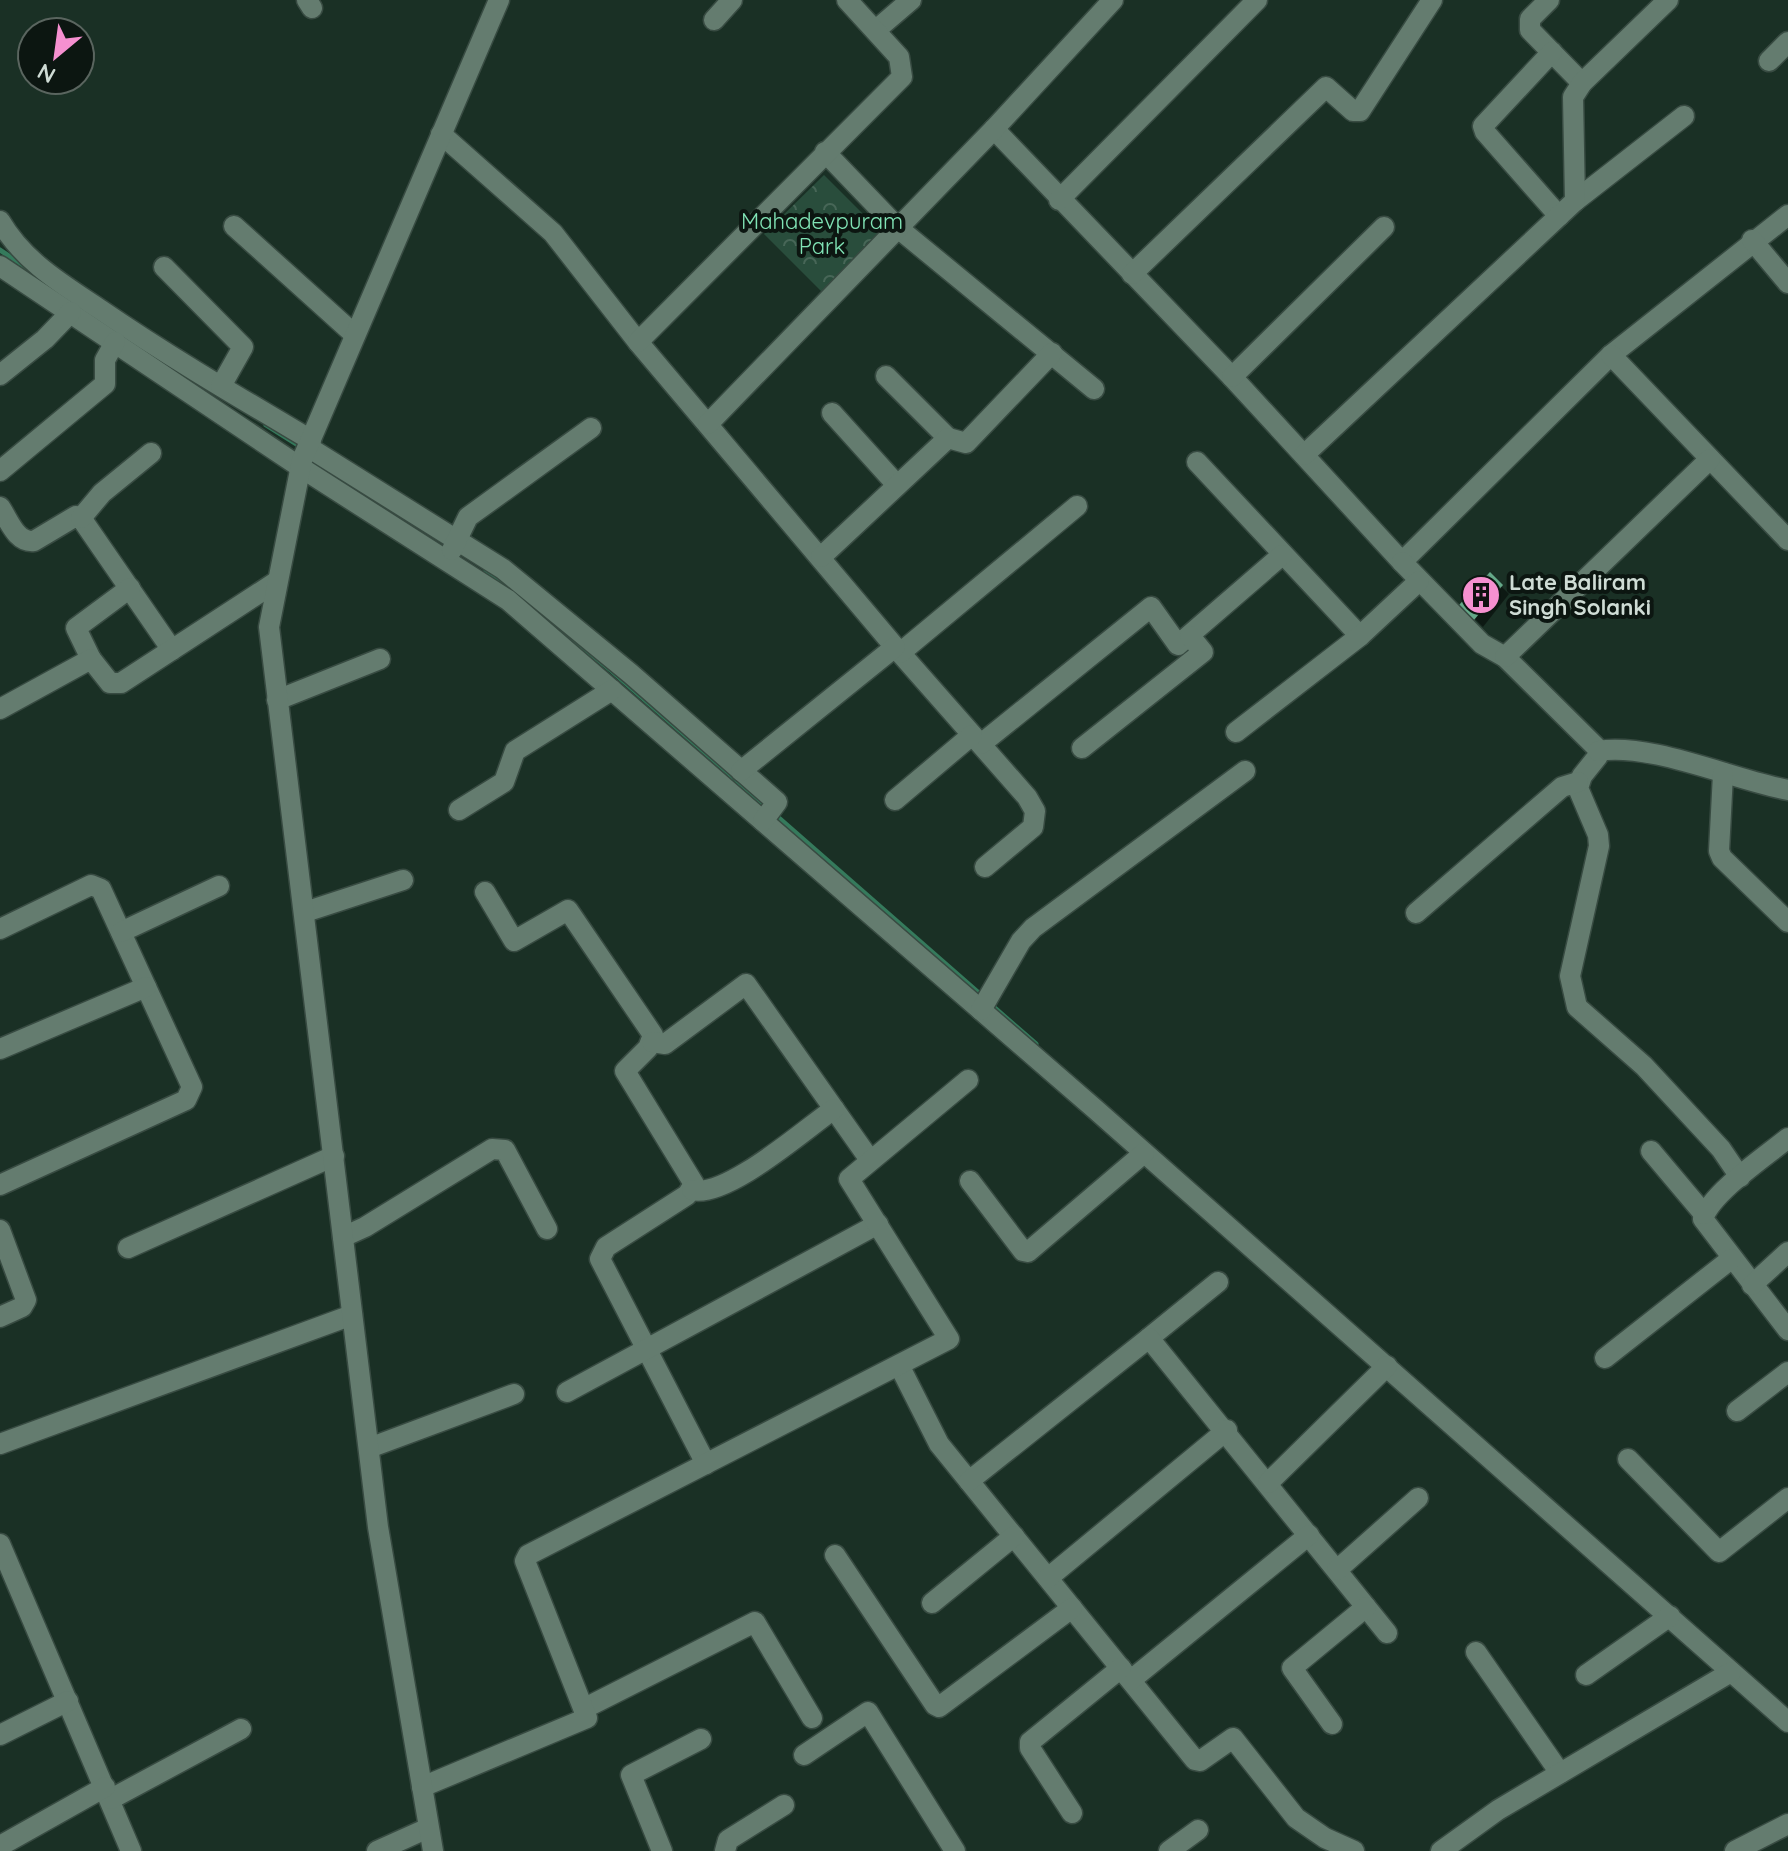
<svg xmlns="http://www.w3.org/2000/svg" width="1788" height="1851" font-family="Quicksand,sans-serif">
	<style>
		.forest { fill: url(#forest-crowns) }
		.shadow { fill: #0007 }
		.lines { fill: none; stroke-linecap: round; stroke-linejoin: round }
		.stream { stroke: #357a5c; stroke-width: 5 }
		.building { fill: url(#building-back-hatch) }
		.minor-casing { stroke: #384b42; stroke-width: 23 }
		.minor { stroke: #647c6f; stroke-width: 20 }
		.labels { text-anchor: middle; stroke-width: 8; stroke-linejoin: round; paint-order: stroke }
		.park-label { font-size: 22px; fill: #81e4b6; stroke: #0c1611 }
		.poi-label { font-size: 22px; font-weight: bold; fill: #cfdcd5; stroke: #0c1611; text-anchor: start }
	</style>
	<defs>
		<pattern id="forest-crowns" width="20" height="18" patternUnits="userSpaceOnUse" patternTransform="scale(2)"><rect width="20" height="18" fill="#294d3c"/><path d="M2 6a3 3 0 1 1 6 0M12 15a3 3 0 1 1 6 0" fill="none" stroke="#476657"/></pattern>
		<pattern id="building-back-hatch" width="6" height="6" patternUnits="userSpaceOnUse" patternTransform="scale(2)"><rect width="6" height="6" fill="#64a888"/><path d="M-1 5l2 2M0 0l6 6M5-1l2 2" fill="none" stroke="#598972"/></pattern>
	</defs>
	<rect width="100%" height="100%" fill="#1a3025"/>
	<polygon class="forest" points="824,175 880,231 822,292 764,234"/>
	<polygon class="shadow" points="1490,575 1509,594 1483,627 1461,605"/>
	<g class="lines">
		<g class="stream">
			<polyline points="0,250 27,268"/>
			<polyline points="266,425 301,447"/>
			<polyline points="486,570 612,671 766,806"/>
			<polyline points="773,813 982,996"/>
			<polyline points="989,1003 1036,1044"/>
		</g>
	</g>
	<polygon class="building" points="1490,572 1503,585 1474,620 1459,605"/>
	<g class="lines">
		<g class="minor-casing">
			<g id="minor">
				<polyline points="307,0 312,8"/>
				<polyline points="1549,0 1530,19 1530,30 1582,83"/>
				<polyline points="714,20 732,0"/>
				<polyline points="876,30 911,0"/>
				<polyline points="1552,52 1483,126 1485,132 1559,216"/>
				<polyline points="1769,61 1788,42"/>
				<polyline points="994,129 1232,377 1402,562 1611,355 1788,215"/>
				<polyline points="441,134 553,233 638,342 895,647 1027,797 1035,811 1033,827 985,867"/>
				<polyline points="825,152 898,228 1094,389"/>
				<polyline points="1059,200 1257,0"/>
				<polyline points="1575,201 1684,116"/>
				<path d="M0 221C24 262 62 284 101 310 168 356 240 398 311 440"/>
				<polyline points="234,226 355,335"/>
				<polyline points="1752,240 1788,283"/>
				<polyline points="0,266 300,467 508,600 1095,1109 1788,1722"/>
				<polyline points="164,267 243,347 221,386"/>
				<polyline points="1132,274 1326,87 1353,111 1360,111 1432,0"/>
				<polyline points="638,342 902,77 899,57 847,0"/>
				<polyline points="1611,355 1788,540"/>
				<polyline points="0,375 45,339 71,312"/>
				<polyline points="886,376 948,438"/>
				<polyline points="1232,377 1384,227"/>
				<polyline points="832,413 897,485"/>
				<polyline points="708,424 994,129 1113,0"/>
				<polyline points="308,447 503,569 631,674 777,802 763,821"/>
				<polyline points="1304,455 1575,201 1573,97 1582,83 1668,0"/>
				<polyline points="1197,462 1360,636"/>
				<polyline points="0,471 105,384 105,360 115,342"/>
				<path d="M0 507C9 520 16 543 34 541L76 516 81 518 172 650"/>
				<polyline points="81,518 102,493 151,453"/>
				<polyline points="452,550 468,517 591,428"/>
				<polyline points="821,557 948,438 966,443 1052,353"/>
				<polyline points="1402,562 1482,644 1505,657 1597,748 1598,756 1582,776 1578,788 1598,835 1599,846 1570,976 1577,1007 1644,1066 1721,1149 1740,1177"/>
				<polyline points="900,653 1077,506"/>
				<polyline points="1505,657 1710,459"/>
				<polyline points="91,659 76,628 130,588"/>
				<polyline points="277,700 380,659"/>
				<polyline points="0,709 91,659 110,683 121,683 276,582"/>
				<polyline points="1236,732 1360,636 1419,581"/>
				<polyline points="981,744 1151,607 1178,645 1282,555"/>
				<polyline points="1082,748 1203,652 1190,636"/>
				<path d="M1598 751C1650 742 1734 780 1788 790"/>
				<polyline points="741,771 895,647"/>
				<polyline points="1723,774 1719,851 1722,858 1788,922"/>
				<polyline points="895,800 972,735"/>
				<polyline points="459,810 504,782 515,751 612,690"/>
				<polyline points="485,892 514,941 568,910 653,1035 648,1048 625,1071 694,1184 687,1195 606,1247 600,1259 706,1464"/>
				<polyline points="305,912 403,880"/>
				<polyline points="1416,913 1562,787 1578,782"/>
				<polyline points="0,929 91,885 101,889 192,1087 186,1100 0,1185"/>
				<polyline points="121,932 219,886"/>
				<polyline points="981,1010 1021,941 1033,928 1245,771"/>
				<polyline points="652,1042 665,1044 746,984 870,1160"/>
				<polyline points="0,1049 146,987"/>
				<path d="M1788 1138C1766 1156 1711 1193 1703 1219L1788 1330"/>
				<polyline points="1651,1151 1704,1214"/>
				<polyline points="970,1181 1023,1251 1028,1252 1144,1153"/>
				<path d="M692 1190C726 1199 805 1129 834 1109"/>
				<polyline points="0,1230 26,1300 22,1307 0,1317"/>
				<polyline points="343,1237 365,1227 492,1149 505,1150 547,1229"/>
				<polyline points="128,1248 334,1156"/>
				<polyline points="1752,1285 1788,1252"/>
				<polyline points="1149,1338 1218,1282"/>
				<polyline points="1605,1358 1731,1259"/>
				<polyline points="899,1365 939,1444 1195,1760 1200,1761 1233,1738 1296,1818 1325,1838 1354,1851"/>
				<polyline points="567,1392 878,1224"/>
				<polyline points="1737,1411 1788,1372"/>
				<polyline points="0,1444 352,1315"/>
				<polyline points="369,1448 514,1394"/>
				<polyline points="1628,1459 1719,1552 1788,1498"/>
				<polyline points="969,1481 1149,1338 1387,1633"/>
				<polyline points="1268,1483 1387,1366"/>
				<polyline points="0,1544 131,1851"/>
				<polyline points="835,1555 935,1705 939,1707 1072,1608"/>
				<polyline points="1337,1570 1418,1498"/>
				<polyline points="1048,1578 1227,1430"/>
				<polyline points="932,1603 1014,1536"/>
				<polyline points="1476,1652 1560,1773"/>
				<polyline points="1586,1675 1670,1616"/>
				<polyline points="1131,1680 1309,1535"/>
				<polyline points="585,1708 755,1622 812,1718"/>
				<polyline points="1332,1724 1292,1668 1366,1607"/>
				<polyline points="0,1735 68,1701"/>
				<polyline points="804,1755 868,1712 955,1851"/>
				<polyline points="422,1787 587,1718 525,1561 528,1555 949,1339 849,1179 968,1080"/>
				<polyline points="111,1799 241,1729"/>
				<polyline points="1072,1813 1030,1748 1030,1742 1121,1668"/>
				<polyline points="0,1846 105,1787"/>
				<polyline points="377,1851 426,1829"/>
				<polyline points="433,1851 378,1527 269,627 302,460 499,0"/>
				<polyline points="662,1851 631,1775 701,1739"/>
				<polyline points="725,1851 728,1840 784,1805"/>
				<polyline points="1169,1851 1198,1830"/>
				<polyline points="1441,1851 1498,1810 1731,1672"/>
				<polyline points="1735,1851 1788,1824"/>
			</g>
		</g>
		<use href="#minor" class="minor"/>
	</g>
	<defs>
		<g id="building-disc" transform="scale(2)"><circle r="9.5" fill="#f690d0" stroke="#0c1611"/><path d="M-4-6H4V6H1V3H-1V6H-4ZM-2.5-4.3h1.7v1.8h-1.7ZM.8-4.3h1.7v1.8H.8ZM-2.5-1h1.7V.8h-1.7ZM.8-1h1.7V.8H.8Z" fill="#111"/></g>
	</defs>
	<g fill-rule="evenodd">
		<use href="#building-disc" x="1481" y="595"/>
	</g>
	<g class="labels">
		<g class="park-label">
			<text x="822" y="229">Mahadevpuram<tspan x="822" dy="25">Park</tspan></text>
		</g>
		<g class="poi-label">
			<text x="1509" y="590">Late Baliram<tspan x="1509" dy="25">Singh Solanki</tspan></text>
		</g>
	</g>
	<g transform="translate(56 56) rotate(209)"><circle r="38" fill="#0c1611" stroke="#5a655f" stroke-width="2"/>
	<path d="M0-6L14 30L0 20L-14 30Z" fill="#f690d0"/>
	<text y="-12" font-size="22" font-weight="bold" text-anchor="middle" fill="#cfdcd5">N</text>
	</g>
</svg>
